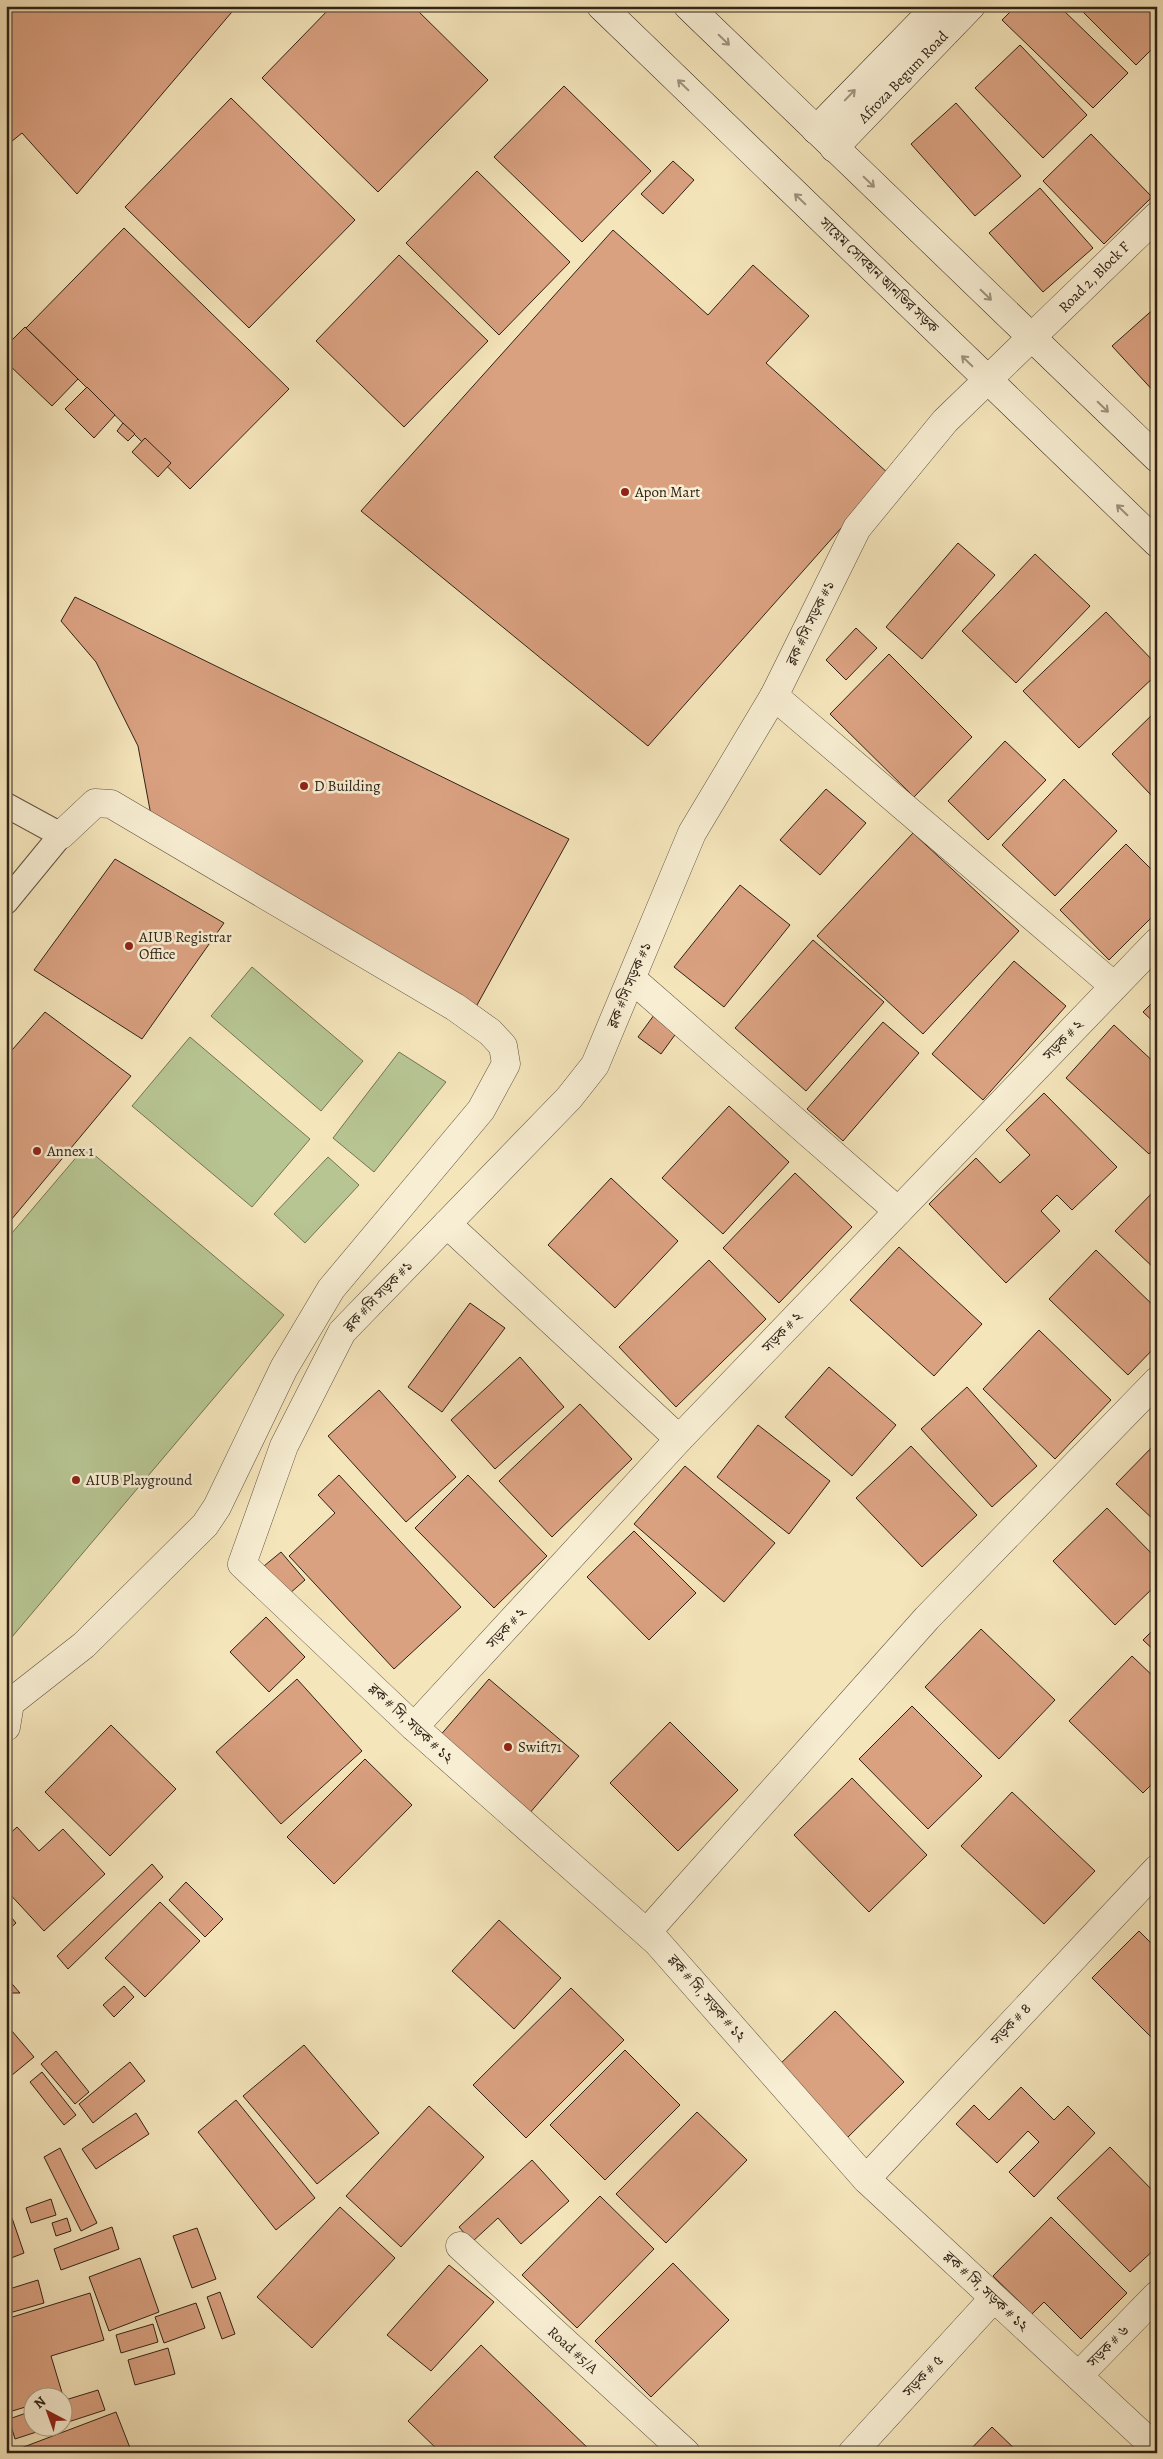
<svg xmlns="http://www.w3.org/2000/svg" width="1163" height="2459" font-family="Alegreya,'Noto Serif Bengali',serif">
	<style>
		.green { fill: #b7c593; stroke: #737455 }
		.building { fill: #daa181; stroke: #2f2217 }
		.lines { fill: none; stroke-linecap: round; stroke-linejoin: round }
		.lane-casing { stroke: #605340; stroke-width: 26 }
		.street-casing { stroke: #605340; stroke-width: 29 }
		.secondary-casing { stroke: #2f2217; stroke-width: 29 }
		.lane { stroke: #f8eed3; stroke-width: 24 }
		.street { stroke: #f8eed3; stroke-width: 28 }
		.secondary { stroke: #f8eed3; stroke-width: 28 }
		.oneway { stroke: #9e927e }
		.poi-dot { fill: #8f2418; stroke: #f8eed3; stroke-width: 2 }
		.labels { text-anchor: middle; stroke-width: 5; stroke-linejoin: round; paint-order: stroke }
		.street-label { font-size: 15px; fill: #2f2217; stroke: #f8eed3 }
		.poi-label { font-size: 15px; fill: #2f2217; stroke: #f8eed3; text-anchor: start }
	</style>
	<rect width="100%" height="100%" fill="#f5e5bb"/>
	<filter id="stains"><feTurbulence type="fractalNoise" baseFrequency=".004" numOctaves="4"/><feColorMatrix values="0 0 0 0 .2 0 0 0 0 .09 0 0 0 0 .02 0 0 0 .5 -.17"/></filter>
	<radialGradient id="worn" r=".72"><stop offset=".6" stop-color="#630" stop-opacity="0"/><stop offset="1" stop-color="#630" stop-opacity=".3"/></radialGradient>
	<g class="green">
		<polygon points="252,967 363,1061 321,1111 211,1016"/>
		<polygon points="190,1037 310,1139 252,1207 132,1106"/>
		<polygon points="399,1052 446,1082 374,1172 333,1138"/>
		<polygon points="85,1147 284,1315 6,1644 6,1240"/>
		<polygon points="328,1157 359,1185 305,1243 274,1214"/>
	</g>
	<g class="building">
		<polygon points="6,6 237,6 77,194 22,133 6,146"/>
		<polygon points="332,6 413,6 488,80 378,192 262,78"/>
		<polygon points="1016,6 1059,6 1128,73 1093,108 1002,20"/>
		<polygon points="1077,6 1157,6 1157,44 1136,65"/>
		<polygon points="1020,45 1087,115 1043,158 975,88"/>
		<polygon points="564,86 651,171 582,242 494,157"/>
		<polygon points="231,98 355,220 249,328 125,207"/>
		<polygon points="956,103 1021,176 975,216 911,144"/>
		<polygon points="1091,134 1152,197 1104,244 1043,181"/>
		<polygon points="673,161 694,180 663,214 641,194"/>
		<polygon points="477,171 570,262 499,335 406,243"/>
		<polygon points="1040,188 1093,248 1043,292 989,233"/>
		<polygon points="124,228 289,389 190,489 26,328"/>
		<polygon points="613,230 708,315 753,265 809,316 766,363 889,474 648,746 361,511"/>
		<polygon points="399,255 488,341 404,427 316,341"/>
		<polygon points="1157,306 1157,395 1112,346"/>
		<polygon points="25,327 78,379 52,406 6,362 6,346"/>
		<polygon points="87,387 115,415 94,438 65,409"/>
		<polygon points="123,423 135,434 128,441 117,431"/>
		<polygon points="145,438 171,463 158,477 132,452"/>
		<polygon points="958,543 995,575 922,659 886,627"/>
		<polygon points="1035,554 1090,606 1016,683 962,631"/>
		<polygon points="75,597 569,839 472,1014 153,826 138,746 96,662 61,621"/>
		<polygon points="1106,612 1157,665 1157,674 1079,748 1023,691"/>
		<polygon points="856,628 877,648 846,680 826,660"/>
		<polygon points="889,654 972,737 914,797 830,714"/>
		<polygon points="1157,710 1157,789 1151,795 1112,754"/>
		<polygon points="1005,741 1046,780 988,840 948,801"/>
		<polygon points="1064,779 1117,831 1055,896 1002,845"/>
		<polygon points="826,789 866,823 820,875 780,840"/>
		<polygon points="913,833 1019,931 923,1034 817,936"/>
		<polygon points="1126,844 1157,875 1157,912 1109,960 1060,910"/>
		<polygon points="115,859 224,923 142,1039 34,970"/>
		<polygon points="740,885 790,925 724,1007 674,967"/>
		<polygon points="813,940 884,1002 806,1091 735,1028"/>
		<polygon points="1014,961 1066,1006 983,1100 932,1054"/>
		<polygon points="1157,998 1157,1025 1143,1012"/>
		<polygon points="657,1011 680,1028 661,1054 638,1037"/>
		<polygon points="45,1012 131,1076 6,1226 6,1057"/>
		<polygon points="883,1022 919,1053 843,1141 807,1109"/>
		<polygon points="1114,1025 1157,1065 1157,1146 1149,1154 1066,1078"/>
		<polygon points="1044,1093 1117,1167 1072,1210 1057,1195 1041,1211 1060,1231 1006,1283 929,1204 976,1158 1000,1183 1030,1155 1006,1130"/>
		<polygon points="729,1106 789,1162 723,1234 662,1178"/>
		<polygon points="795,1173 852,1227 779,1303 723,1248"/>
		<polygon points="611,1178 678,1241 615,1308 548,1245"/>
		<polygon points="1157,1188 1157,1271 1115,1231"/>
		<polygon points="899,1247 982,1324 934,1376 850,1300"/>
		<polygon points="1096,1250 1157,1309 1157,1345 1128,1375 1049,1299"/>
		<polygon points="709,1260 766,1319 676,1407 619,1347"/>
		<polygon points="470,1303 505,1328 442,1412 408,1387"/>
		<polygon points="1039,1330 1111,1400 1055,1459 983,1389"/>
		<polygon points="520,1357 564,1407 495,1469 451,1420"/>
		<polygon points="829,1367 896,1425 852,1476 785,1417"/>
		<polygon points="967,1387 1037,1466 992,1507 921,1429"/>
		<polygon points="379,1390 456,1477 406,1522 328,1436"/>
		<polygon points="580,1404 632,1459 552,1537 499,1481"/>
		<polygon points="758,1425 830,1481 789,1534 717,1477"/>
		<polygon points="1157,1442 1157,1523 1116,1484"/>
		<polygon points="911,1446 977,1515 922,1567 856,1498"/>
		<polygon points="685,1466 775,1543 724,1602 634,1524"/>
		<polygon points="339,1475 461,1607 394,1669 289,1556 335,1513 318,1495"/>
		<polygon points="468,1475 547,1556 494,1608 415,1528"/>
		<polygon points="1107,1508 1157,1559 1157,1584 1115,1625 1053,1561"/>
		<polygon points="634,1531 696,1593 649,1640 587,1577"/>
		<polygon points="281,1552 305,1580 289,1594 264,1566"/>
		<polygon points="266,1617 305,1657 269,1692 230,1652"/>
		<polygon points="1157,1626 1157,1653 1143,1640"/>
		<polygon points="981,1629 1055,1700 999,1759 925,1687"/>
		<polygon points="1132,1656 1157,1680 1157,1779 1143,1793 1069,1721"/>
		<polygon points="297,1679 362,1751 281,1824 216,1752"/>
		<polygon points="489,1679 579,1756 528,1815 438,1738"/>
		<polygon points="912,1706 982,1776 928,1829 859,1759"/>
		<polygon points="670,1722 738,1790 678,1851 610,1783"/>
		<polygon points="111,1725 176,1789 110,1856 45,1792"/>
		<polygon points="365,1759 412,1805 334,1884 287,1837"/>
		<polygon points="852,1778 927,1855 869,1912 794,1835"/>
		<polygon points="1012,1792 1095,1871 1044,1924 961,1846"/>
		<polygon points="17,1827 39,1851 63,1829 105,1874 44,1931 6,1890 6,1837"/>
		<polygon points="152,1864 163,1877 68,1969 57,1956"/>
		<polygon points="186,1882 223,1919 205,1937 169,1900"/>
		<polygon points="160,1902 200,1941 145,1997 105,1958"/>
		<polygon points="6,1911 16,1923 6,1932"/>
		<polygon points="499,1920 561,1978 514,2029 452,1971"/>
		<polygon points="1139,1931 1157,1949 1157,2043 1092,1978"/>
		<polygon points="6,1977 20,1993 6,1993"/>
		<polygon points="124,1986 134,1997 114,2017 103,2005"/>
		<polygon points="571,1988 624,2040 526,2138 473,2085"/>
		<polygon points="835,2011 904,2082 847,2138 778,2066"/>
		<polygon points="6,2024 34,2057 6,2080"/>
		<polygon points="304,2045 379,2133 317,2184 243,2096"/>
		<polygon points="625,2050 680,2105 605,2180 550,2125"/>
		<polygon points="56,2051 89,2092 75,2104 41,2064"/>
		<polygon points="130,2062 145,2081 93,2123 79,2104"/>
		<polygon points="42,2072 76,2115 64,2125 30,2082"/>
		<polygon points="1021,2087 1054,2120 1068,2106 1095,2133 1034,2197 1009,2172 1039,2142 1028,2131 997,2163 956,2124 974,2105 989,2120"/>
		<polygon points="236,2100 315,2198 276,2230 198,2132"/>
		<polygon points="429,2106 484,2157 401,2247 346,2196"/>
		<polygon points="697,2112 747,2160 666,2243 616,2194"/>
		<polygon points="136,2113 149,2134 96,2169 82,2149"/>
		<polygon points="1110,2147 1157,2195 1157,2247 1130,2272 1057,2198"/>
		<polygon points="60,2148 97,2223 81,2231 44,2157"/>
		<polygon points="532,2160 569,2201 521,2244 498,2218 472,2242 459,2227"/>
		<polygon points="600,2196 654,2249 577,2328 522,2275"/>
		<polygon points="51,2199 56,2215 31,2223 26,2208"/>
		<polygon points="340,2207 395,2258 312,2348 257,2297"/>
		<polygon points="1051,2217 1127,2293 1081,2339 1044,2302 1032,2314 993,2276"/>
		<polygon points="12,2218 24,2253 6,2260 6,2220"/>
		<polygon points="67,2218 71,2231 56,2236 52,2223"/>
		<polygon points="112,2227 119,2249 61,2270 54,2249"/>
		<polygon points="197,2228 216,2279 192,2288 173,2236"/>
		<polygon points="140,2258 159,2312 109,2331 89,2277"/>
		<polygon points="673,2263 729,2320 651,2397 595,2341"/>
		<polygon points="449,2265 494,2302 431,2371 387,2335"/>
		<polygon points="38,2280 44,2303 6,2314 6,2290"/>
		<polygon points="220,2292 235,2334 222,2339 207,2297"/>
		<polygon points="90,2293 104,2340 51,2356 63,2396 32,2396 32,2405 9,2412 6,2404 6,2319"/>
		<polygon points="196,2303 205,2328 164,2343 155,2317"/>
		<polygon points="153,2324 158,2342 121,2353 116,2335"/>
		<polygon points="481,2345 593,2453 441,2453 408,2421"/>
		<polygon points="168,2348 175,2374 135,2385 128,2360"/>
		<polygon points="98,2390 105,2410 62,2424 62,2401"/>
		<polygon points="32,2411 32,2426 55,2426 15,2439 9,2419"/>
		<polygon points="116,2412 132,2453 23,2453 21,2448"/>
		<polygon points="992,2427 1019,2453 967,2453"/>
	</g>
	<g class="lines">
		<g class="lane-casing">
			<polyline id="lane" points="6,805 61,835 6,902"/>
		</g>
		<g class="street-casing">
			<g id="street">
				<polyline points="1157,216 945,421 857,528 774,696 692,833 595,1065 569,1098 342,1332 284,1446 242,1564 414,1727 657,1942 866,2179 1157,2449"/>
				<polyline points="774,696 1114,986"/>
				<polyline points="632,979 898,1211"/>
				<polyline points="447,1224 679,1439"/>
				<polyline points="6,1727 10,1703 84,1645 205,1525 217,1507 284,1368 331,1289 481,1110 506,1064 503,1046 490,1032 455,1007 111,804 95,803 61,835"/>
				<polyline points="414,1727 679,1439 1157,942"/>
				<polyline points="647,1932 927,1618 1157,1381"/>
				<polyline points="866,2179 1157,1869"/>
				<polyline points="460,2246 686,2453"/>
				<polyline points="1079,2375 1157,2295"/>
				<polyline points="852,2453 993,2299"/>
			</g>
		</g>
		<g class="secondary-casing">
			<g id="secondary">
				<polyline points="601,6 1157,543"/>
				<polyline points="688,6 1157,458"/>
				<polyline points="816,130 937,6"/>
				<polyline points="834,148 971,6"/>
			</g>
		</g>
		<use href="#lane" class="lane"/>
		<use href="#street" class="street"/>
		<use href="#secondary" class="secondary"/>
	</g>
	<defs><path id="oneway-shaft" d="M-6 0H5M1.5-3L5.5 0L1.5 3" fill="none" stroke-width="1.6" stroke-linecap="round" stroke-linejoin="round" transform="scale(1.25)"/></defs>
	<g class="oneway">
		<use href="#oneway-shaft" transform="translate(724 40) rotate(44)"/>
		<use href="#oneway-shaft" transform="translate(683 85) rotate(-136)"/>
		<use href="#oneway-shaft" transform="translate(850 95) rotate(-46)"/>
		<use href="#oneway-shaft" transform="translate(869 182) rotate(44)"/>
		<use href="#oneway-shaft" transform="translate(800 199) rotate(-136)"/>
		<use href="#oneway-shaft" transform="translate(986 295) rotate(44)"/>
		<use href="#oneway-shaft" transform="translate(967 361) rotate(-136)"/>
		<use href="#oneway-shaft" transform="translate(1103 407) rotate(44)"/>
		<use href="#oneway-shaft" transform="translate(1122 510) rotate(-136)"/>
	</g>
	<g class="poi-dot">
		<circle cx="625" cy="492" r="5"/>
		<circle cx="304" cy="786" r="5"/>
		<circle cx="129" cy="946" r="5"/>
		<circle cx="37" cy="1151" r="5"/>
		<circle cx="76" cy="1480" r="5"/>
		<circle cx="508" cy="1747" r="5"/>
	</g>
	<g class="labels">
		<g class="street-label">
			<text transform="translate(903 77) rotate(-46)" y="5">Afroza Begum Road</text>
			<text transform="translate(879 275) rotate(44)" y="5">সায়েম সোবহান আনভির সড়ক</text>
			<text transform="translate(1094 277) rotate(-45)" y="5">Road 2, Block F</text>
			<text transform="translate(810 623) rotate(-64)" y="5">ব্লক #সি সড়ক #১</text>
			<text transform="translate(629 985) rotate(-67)" y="5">ব্লক #সি সড়ক #১</text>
			<text transform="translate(1063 1040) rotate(-46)" y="5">সড়ক # ২</text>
			<text transform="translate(378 1296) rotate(-46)" y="5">ব্লক #সি সড়ক #১</text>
			<text transform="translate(782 1332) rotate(-46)" y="5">সড়ক # ২</text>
			<text transform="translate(506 1628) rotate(-47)" y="5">সড়ক # ২</text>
			<text transform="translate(411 1723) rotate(43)" y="5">ব্লক # সি, সড়ক # ১২</text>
			<text transform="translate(707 1998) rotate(49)" y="5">ব্লক # সি, সড়ক # ১২</text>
			<text transform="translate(1011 2024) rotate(-47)" y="5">সড়ক # ৪</text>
			<text transform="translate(986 2291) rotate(43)" y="5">ব্লক # সি, সড়ক # ১২</text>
			<text transform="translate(1108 2346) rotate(-46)" y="5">সড়ক # ৬</text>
			<text transform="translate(573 2350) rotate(42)" y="5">Road #5/A</text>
			<text transform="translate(923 2376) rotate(-47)" y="5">সড়ক # ৫</text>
		</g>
		<g class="poi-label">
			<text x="635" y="497">Apon Mart</text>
			<text x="314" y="791">D Building</text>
			<text x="139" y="942">AIUB Registrar<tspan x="139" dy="17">Office</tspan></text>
			<text x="47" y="1156">Annex 1</text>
			<text x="86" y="1485">AIUB Playground</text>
			<text x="518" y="1752">Swift71</text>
		</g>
	</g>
	<rect width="1163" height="2459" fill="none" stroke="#f5e5bb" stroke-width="25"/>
	<rect x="8" y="8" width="1148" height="2444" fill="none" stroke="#2f2217" stroke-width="2.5"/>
	<rect x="12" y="12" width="1138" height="2434" fill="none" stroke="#2f2217"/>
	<g transform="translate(48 2412) rotate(319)"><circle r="24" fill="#f8eed3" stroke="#a89c88"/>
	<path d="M0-4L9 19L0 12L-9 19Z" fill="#8f2418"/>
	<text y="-8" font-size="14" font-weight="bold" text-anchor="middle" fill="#2f2217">N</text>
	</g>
	<rect width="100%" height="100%" filter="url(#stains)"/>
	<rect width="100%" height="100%" fill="url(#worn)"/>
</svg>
